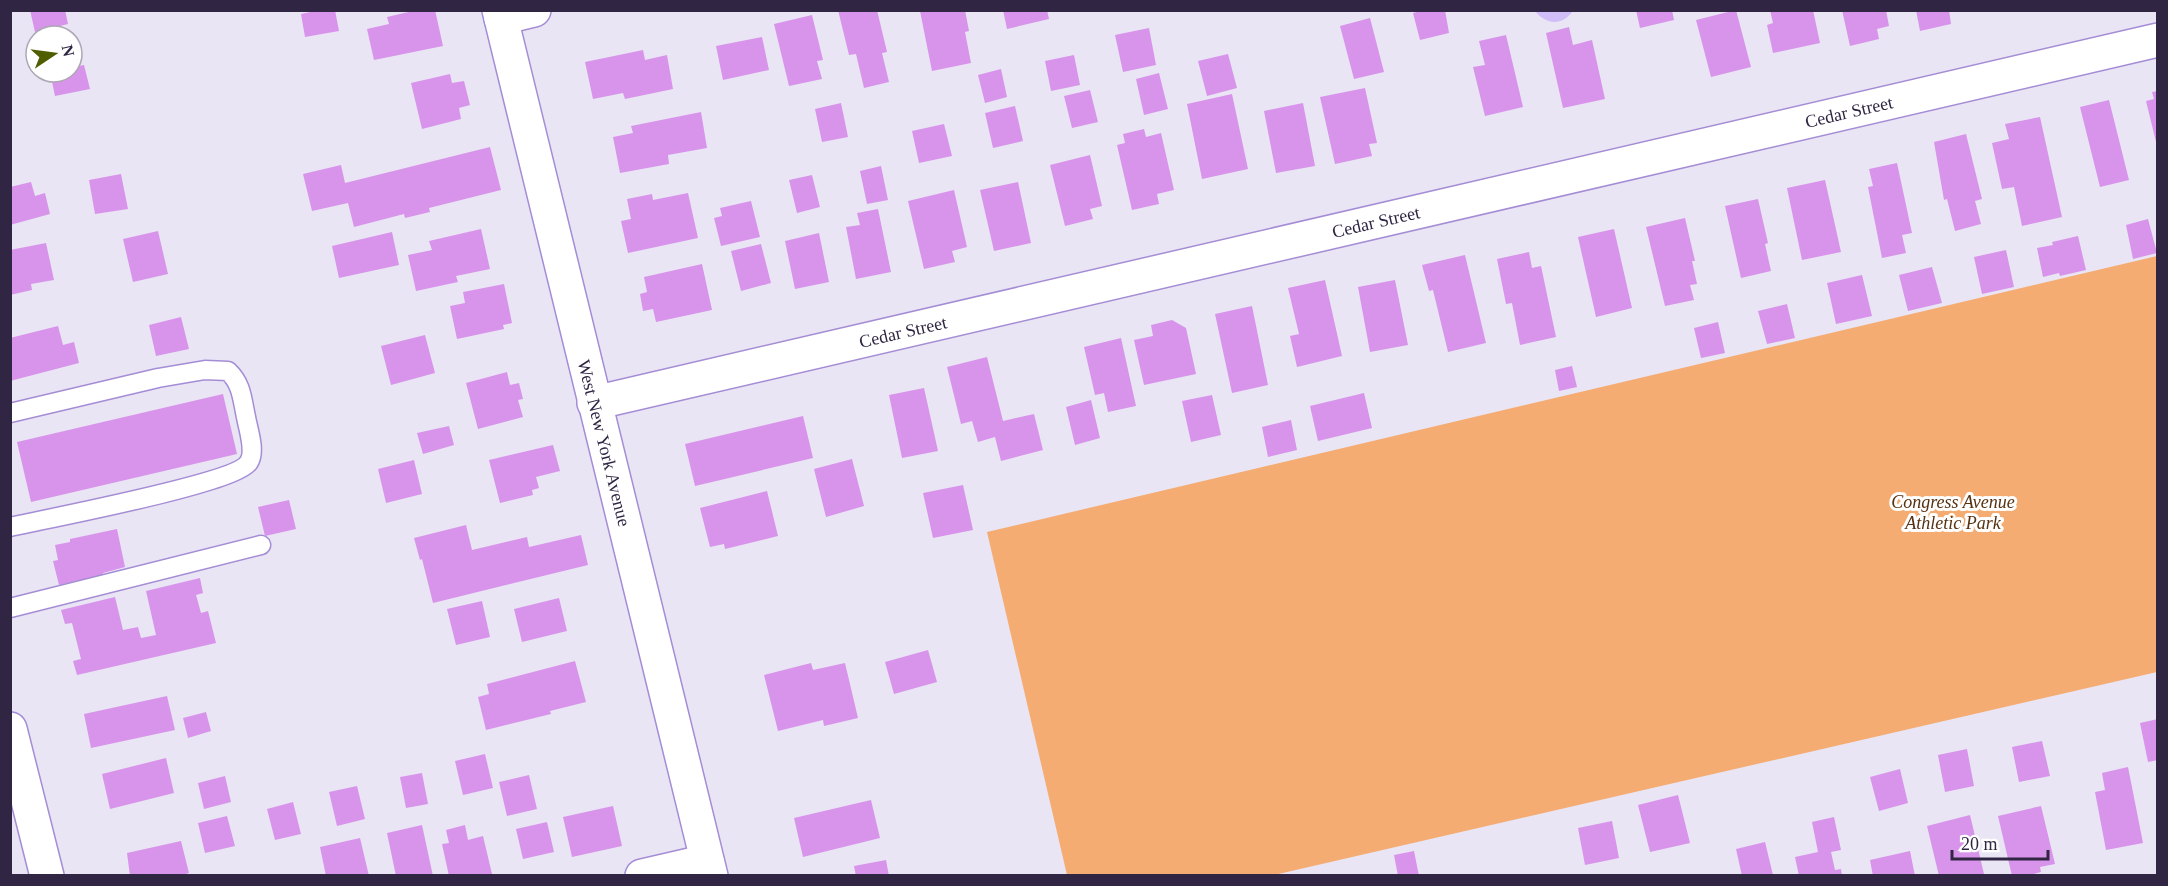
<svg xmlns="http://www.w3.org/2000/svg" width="2168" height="886" font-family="Georgia,serif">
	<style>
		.green { fill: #f4ac72 }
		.water { fill: #d1bef9 }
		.building { fill: #d894ea }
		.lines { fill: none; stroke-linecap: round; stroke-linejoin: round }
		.service-casing { stroke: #a58dd5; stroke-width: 21 }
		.minor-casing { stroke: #a58dd5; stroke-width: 36 }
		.service { stroke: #fff; stroke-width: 18 }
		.minor { stroke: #fff; stroke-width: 33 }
		.labels { text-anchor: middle; stroke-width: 6; stroke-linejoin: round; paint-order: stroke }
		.street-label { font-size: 18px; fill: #302643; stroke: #fff }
		.park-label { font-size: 18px; font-style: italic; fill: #573314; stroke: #fff }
	</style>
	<rect width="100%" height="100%" fill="#e9e5f4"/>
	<polygon class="green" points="2157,256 2157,672 1274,875 1067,875 987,532"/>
	<path class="water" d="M1535 11H1573C1562 26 1546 25 1535 11Z"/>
	<g class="building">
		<polygon points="30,10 65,10 68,24 35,32"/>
		<polygon points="320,10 335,10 339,31 305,37 301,14"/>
		<polygon points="417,10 435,10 443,46 374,60 367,29 389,24 387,17"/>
		<polygon points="838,10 877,10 887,52 882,53 889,82 864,88 856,54 849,55"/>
		<polygon points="965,10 969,31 965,32 971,63 932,71 920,11"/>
		<polygon points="1003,10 1047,10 1049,19 1007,29"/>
		<polygon points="1424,10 1445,10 1449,33 1420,40 1413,13"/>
		<polygon points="1636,10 1672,10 1674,20 1640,28"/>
		<polygon points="1736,10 1751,67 1711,77 1696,20"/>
		<polygon points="1770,10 1813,10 1820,43 1773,53 1767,25 1773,23"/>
		<polygon points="1842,10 1886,10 1889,26 1877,29 1879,39 1850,46"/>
		<polygon points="1916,10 1949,10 1951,24 1920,31"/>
		<polygon points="812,15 823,60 817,61 822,79 789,86 774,24"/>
		<polygon points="1370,18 1384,72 1354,79 1340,26"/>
		<polygon points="1569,27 1573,45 1592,40 1605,99 1563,108 1546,33"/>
		<polygon points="1149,28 1156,65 1123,72 1115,35"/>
		<polygon points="1506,35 1523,107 1485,116 1473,67 1485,65 1479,41"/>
		<polygon points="762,37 769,70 723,80 716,46"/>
		<polygon points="643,50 645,60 667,55 673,89 625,99 623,93 593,99 585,62"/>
		<polygon points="1228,54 1237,88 1207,96 1198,61"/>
		<polygon points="1074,55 1080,85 1051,91 1045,61"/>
		<polygon points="84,65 90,89 55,96 50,72 72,72 72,67"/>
		<polygon points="1001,69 1007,97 985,103 978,75"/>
		<polygon points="1159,73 1168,109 1144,115 1136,79"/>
		<polygon points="450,74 452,83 464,81 470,105 459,108 461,119 422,129 411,83"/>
		<polygon points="1365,88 1377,143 1369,144 1372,156 1335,164 1320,97"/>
		<polygon points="1090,90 1098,122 1072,128 1064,96"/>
		<polygon points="2158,91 2158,146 2157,146 2146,101 2154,99 2152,92"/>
		<polygon points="1232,94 1248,169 1202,179 1187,104"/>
		<polygon points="2109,100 2129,180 2100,187 2080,107"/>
		<polygon points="841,103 848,137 822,142 815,109"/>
		<polygon points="1303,103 1315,166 1276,173 1264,111"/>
		<polygon points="1015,106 1023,141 993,148 985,113"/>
		<polygon points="701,112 707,148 668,155 669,164 620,173 613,137 633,133 631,126"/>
		<polygon points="2040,117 2062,217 2022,226 2014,187 2002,189 1992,143 2009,139 2005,124"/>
		<polygon points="944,124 952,156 919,163 912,131"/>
		<polygon points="1144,129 1146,137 1161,133 1174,190 1157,194 1159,204 1132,210 1117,145 1125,143 1123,134"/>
		<polygon points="1966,134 1982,199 1975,201 1981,224 1955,231 1947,199 1944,200 1934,142"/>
		<polygon points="490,147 501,190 429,208 430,212 405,218 404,214 354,227 348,203 312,211 303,174 341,165 345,183"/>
		<polygon points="1090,155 1102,206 1090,209 1093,219 1065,226 1050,165"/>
		<polygon points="1897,163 1912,233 1902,235 1906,253 1882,258 1868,187 1873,186 1869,169"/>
		<polygon points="881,166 888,200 867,204 860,171"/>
		<polygon points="121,174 128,209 95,214 89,180"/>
		<polygon points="812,175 820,207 797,213 789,180"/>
		<polygon points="1825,180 1841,252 1802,260 1787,188"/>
		<polygon points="31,182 35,196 45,193 50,214 10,225 10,187"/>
		<polygon points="1018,182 1031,243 994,251 980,190"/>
		<polygon points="954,190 967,247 952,251 955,262 924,269 908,201"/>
		<polygon points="688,193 698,238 628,253 621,221 631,219 627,199 652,194 653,200"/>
		<polygon points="1758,199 1768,243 1765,244 1771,271 1741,278 1725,206"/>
		<polygon points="751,201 760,237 721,246 714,218 722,216 720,208"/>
		<polygon points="878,209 891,272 856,279 846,227 860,225 857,213"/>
		<polygon points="1685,218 1695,261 1692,261 1697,284 1690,285 1694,300 1665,306 1646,227"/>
		<polygon points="2148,219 2157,253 2133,259 2126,225"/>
		<polygon points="481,229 490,269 456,276 458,282 416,291 408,255 432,250 429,241"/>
		<polygon points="1614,229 1632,308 1596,317 1578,237"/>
		<polygon points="158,231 168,274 133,282 123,239"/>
		<polygon points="392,232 399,265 339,278 332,246"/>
		<polygon points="819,233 829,282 795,289 785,241"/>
		<polygon points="2078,236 2086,270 2060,276 2059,273 2043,277 2037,248 2053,245 2052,242"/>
		<polygon points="46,243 54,280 31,284 32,290 10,295 10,250"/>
		<polygon points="761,244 771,283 741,291 731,251"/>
		<polygon points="2006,250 2014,287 1982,294 1974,257"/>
		<polygon points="1529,252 1532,268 1541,266 1556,337 1520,345 1512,303 1506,304 1497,259"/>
		<polygon points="1465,255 1486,343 1448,352 1433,290 1429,291 1422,265"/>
		<polygon points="702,264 712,310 656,322 653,309 643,311 640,294 647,292 644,277"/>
		<polygon points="1932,267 1942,303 1908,311 1899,275"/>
		<polygon points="1862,275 1872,316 1836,324 1827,283"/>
		<polygon points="1325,280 1342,356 1297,367 1290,336 1299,334 1288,288"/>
		<polygon points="1395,280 1408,345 1370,352 1358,287"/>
		<polygon points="504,284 512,323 503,325 504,329 457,339 450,306 465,303 463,292"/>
		<polygon points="1787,304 1795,338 1767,344 1758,311"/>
		<polygon points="1252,306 1268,385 1232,393 1215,314"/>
		<polygon points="181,317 189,349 156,356 149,325"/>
		<polygon points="1172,320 1186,328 1196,374 1144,385 1134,340 1153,336 1151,325"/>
		<polygon points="1718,322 1725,353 1701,358 1694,328"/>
		<polygon points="58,326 63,345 74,342 79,363 10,381 10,338"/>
		<polygon points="425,335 435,373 391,385 381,346"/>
		<polygon points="1121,338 1136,406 1108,412 1104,393 1095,395 1084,347"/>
		<polygon points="987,357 1003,421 1034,414 1043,450 1001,461 995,437 978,442 972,421 961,424 947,367"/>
		<polygon points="1572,366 1577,387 1559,391 1555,370"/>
		<polygon points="507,372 510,385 519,383 523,399 518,400 523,417 478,429 466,383"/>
		<polygon points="924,388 938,451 902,458 889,395"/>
		<polygon points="1364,393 1372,428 1318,441 1310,406"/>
		<polygon points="223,394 237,454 31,502 17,442"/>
		<polygon points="1212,395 1221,435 1191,442 1182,401"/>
		<polygon points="1091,400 1100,438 1075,445 1066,407"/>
		<polygon points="803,416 813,458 695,486 685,444"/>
		<polygon points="1291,420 1297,450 1268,457 1262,427"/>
		<polygon points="449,426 454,445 423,454 417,433"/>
		<polygon points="553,445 560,471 536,477 539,488 532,490 533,495 500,503 489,460"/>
		<polygon points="852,459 864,506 826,517 814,469"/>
		<polygon points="414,460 422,494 386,503 378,469"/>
		<polygon points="963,485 973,530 933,538 923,493"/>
		<polygon points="767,491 778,536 725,549 724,544 710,547 700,508"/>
		<polygon points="289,500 296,529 265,536 258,507"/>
		<polygon points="466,525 472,550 527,537 529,547 581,535 588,565 433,603 422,559 420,560 414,538"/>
		<polygon points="117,529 125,567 103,573 104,578 80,584 80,580 59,585 53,561 58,560 55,545 70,542 70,539"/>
		<polygon points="200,578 203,593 196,595 201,613 208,611 216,643 77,675 73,661 81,659 72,623 65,624 61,610 115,597 123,630 138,627 141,638 156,635 146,591"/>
		<polygon points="559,598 567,631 522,642 514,609"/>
		<polygon points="482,601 490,637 456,645 447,609"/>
		<polygon points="928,650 937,682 894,694 885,662"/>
		<polygon points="575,661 586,702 550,711 551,714 486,730 478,697 489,694 487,684"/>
		<polygon points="811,663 813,670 845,663 858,718 824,726 823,720 778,731 764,675"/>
		<polygon points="167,696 175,730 91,748 84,714"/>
		<polygon points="206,712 211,731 188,738 183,718"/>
		<polygon points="2158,719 2158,760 2148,762 2140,723"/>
		<polygon points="2042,741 2050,776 2019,782 2012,747"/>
		<polygon points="1967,749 1974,786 1945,792 1938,755"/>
		<polygon points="485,754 493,788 463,795 455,761"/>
		<polygon points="166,758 174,793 110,809 102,774"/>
		<polygon points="2128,767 2143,843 2106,850 2095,792 2105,790 2102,773"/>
		<polygon points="1900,769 1908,803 1879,811 1870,777"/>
		<polygon points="422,773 428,804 406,808 400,777"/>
		<polygon points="529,775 537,809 507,816 499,782"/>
		<polygon points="225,776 231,802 204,809 198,783"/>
		<polygon points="357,786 365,819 337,826 329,792"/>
		<polygon points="1678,795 1690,843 1650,852 1638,805"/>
		<polygon points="871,800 880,838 803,857 794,818"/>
		<polygon points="293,802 301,834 275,840 267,809"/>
		<polygon points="613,806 622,846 572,857 563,817"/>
		<polygon points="2041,806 2055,864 2040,867 2041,872 2026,876 2012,876 1998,816"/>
		<polygon points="1970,815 1984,874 1939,876 1927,826"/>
		<polygon points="227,816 235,846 205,853 198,823"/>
		<polygon points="1834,817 1841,850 1831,852 1835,870 1841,869 1842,876 1799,876 1795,857 1818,852 1812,822"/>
		<polygon points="1612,821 1619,858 1585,865 1578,828"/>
		<polygon points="547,822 554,852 523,859 516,829"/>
		<polygon points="422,825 433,876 396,876 387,833"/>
		<polygon points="465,825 468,840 483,836 492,874 449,876 442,844 449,843 446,830"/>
		<polygon points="360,838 369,876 326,876 320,847"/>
		<polygon points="181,841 189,873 179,876 130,876 127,853"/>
		<polygon points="1765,842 1773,875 1742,876 1736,849"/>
		<polygon points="1414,851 1419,876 1398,876 1394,855"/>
		<polygon points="1910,851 1915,876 1873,876 1870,860"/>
		<polygon points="886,860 889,876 856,876 854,866"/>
	</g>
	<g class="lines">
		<g class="service-casing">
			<g id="service">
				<path d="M10 413 158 378 205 370 228 371C242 384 242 399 246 417 248 429 256 451 249 462 237 483 45 519 10 527"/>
				<polyline points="10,608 261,545"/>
			</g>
		</g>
		<g class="minor-casing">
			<g id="minor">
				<polyline points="499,10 711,876"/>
				<polyline points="501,18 534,10"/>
				<polyline points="594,403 2158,40"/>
				<polyline points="10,729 47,876"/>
				<polyline points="642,876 707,861"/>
			</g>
		</g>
		<use href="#service" class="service"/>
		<use href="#minor" class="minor"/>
	</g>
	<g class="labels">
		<g class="street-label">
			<text transform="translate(1849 112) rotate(-13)" y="6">Cedar Street</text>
			<text transform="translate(1376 222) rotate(-13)" y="6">Cedar Street</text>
			<text transform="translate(903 332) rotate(-13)" y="6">Cedar Street</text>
			<text transform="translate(604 443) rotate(76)" y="6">West New York Avenue</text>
		</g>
		<g class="park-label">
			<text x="1953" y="508">Congress Avenue<tspan x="1953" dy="21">Athletic Park</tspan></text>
		</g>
	</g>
	<rect width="2168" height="886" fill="none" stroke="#302643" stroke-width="24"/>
	<g transform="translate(54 54) rotate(77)"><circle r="28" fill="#ffffff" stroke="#aca8b4" stroke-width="1.5"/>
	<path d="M0-4.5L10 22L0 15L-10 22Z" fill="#505e00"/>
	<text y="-9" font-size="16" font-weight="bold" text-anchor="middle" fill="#302643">N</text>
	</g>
	<path d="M1952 850v9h96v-9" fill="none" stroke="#302643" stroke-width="3"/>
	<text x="1961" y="850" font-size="18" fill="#302643" stroke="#ffffff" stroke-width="4.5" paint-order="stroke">20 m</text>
</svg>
